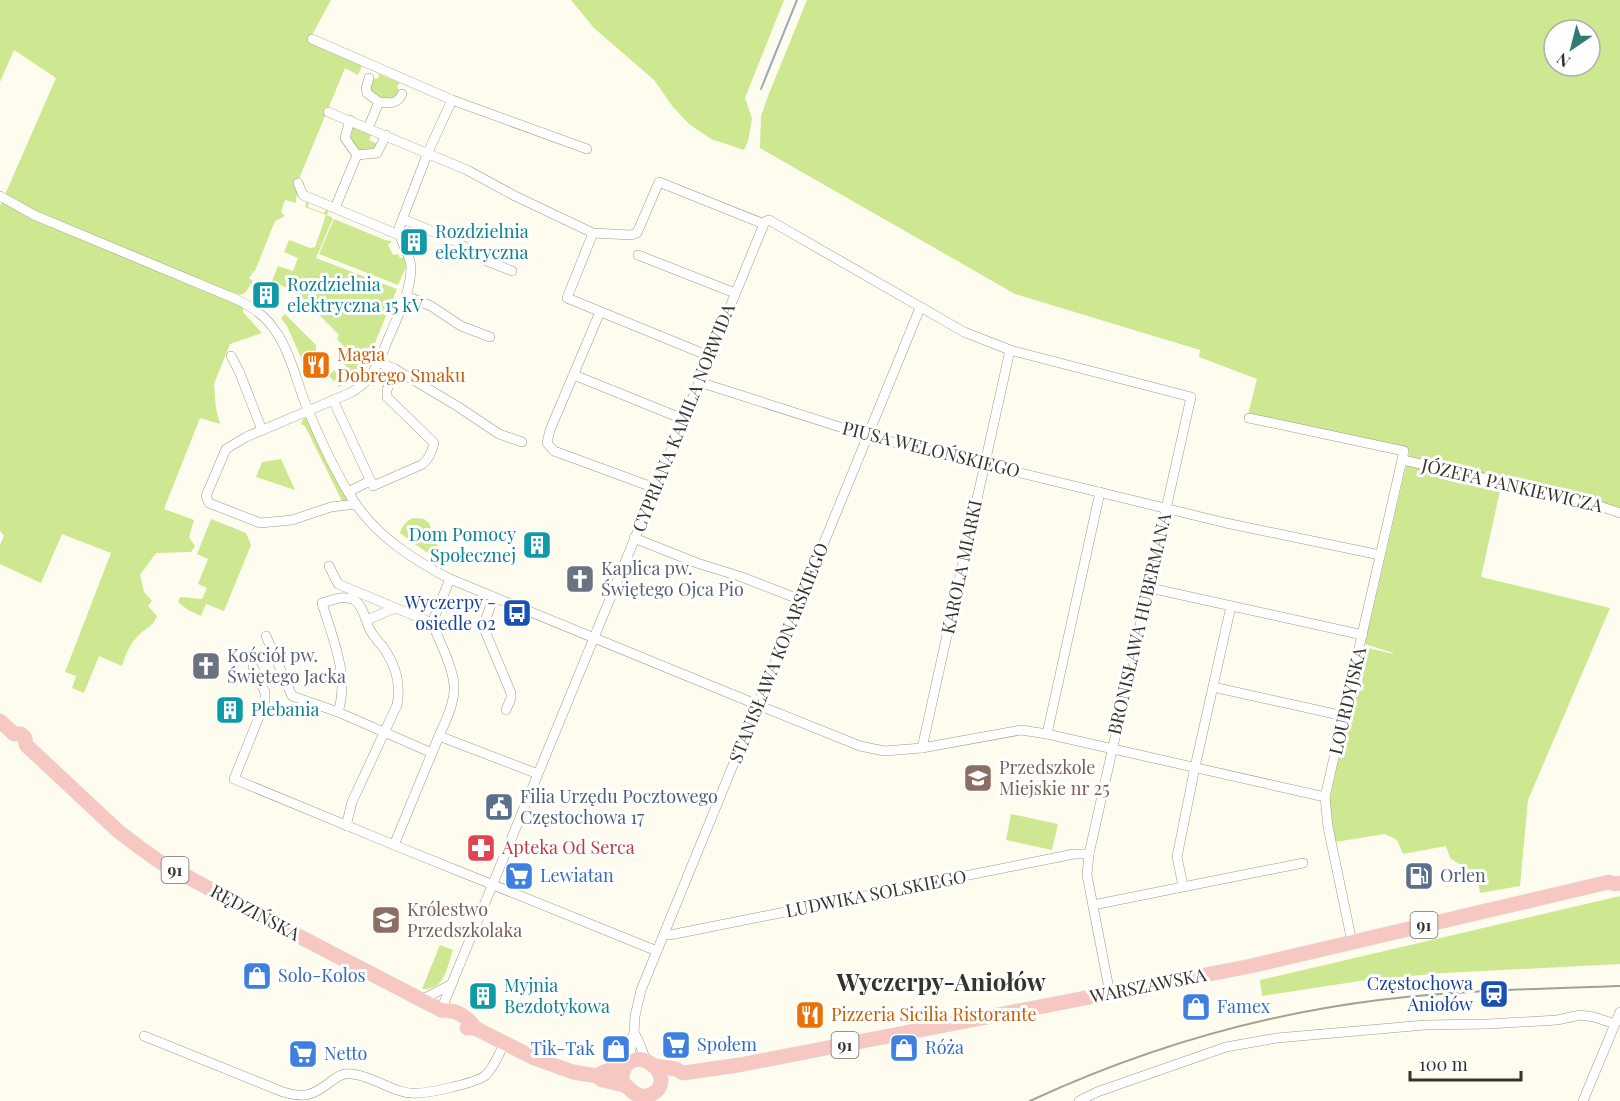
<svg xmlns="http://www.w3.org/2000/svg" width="1620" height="1101" font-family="'Playfair Display',serif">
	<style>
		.green { fill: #cee791; fill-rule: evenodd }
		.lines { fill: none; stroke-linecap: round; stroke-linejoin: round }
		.stream { stroke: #98a9bc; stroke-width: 2 }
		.minor-casing { stroke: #9e9a84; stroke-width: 10 }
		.primary-casing { stroke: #dfdedd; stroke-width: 15 }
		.minor { stroke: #fff; stroke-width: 9 }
		.primary { stroke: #f7c8c1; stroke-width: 14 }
		.rail { stroke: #a3a196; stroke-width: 2 }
		.labels { text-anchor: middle; stroke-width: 6; stroke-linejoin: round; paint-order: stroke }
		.shield { fill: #fff; stroke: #72706a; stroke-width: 1.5 }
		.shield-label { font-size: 16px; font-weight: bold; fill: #35332a }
		.culture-label { font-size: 18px; fill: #0d838f; stroke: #fff; text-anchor: start }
		.food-label { font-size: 18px; fill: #c56008; stroke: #fff; text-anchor: start }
		.street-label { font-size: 18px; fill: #35332a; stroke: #fff }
		.worship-label { font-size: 18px; fill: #5b616d; stroke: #fff; text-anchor: start }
		.transit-label { font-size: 18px; fill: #164399; stroke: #fff; text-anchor: end }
		.education-label { font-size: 18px; fill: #785e54; stroke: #fff; text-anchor: start }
		.service-label { font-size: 18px; fill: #4e5e75; stroke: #fff; text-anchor: start }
		.health-label { font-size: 18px; fill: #be3a42; stroke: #fff; text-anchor: start }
		.shop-label { font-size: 18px; fill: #366cbe; stroke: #fff; text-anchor: start }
		.district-label { font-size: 24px; font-weight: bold; fill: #35332a; stroke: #fff }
	</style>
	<rect width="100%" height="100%" fill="#fefcee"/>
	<g class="green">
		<path d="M0 0H331L312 35 362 66 358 75 345 68 298 181 296 203 285 200 281 212 285 216 275 221 255 271H254L249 278 253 281 245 293 240 295 221 288 218 295 243 306V312L262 333 230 344 214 384 216 409 220 424 200 418 164 509 194 520 189 537 195 546 191 552 156 553 140 575 144 592 152 601 148 606 157 616C152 628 148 626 140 634 131 642 125 654 122 666L99 656 84 693 72 688 76 676 65 672 111 553 62 534 41 583 0 564V545L4 536 0 531V206L56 78 14 50 0 82Z"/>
		<polygon points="571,0 784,0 745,98 752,119 748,141 744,150 711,139 689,124 673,107 654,80 594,28"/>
		<path d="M807 0H1620V509L1501 486 1481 577 1610 608 1528 800 1520 886 1480 893 1477 876 1450 858 1446 846 1403 854 1397 840 1385 834 1335 842 1330 811V798L1364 647 1393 654V653L1365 644 1409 453 1408 450 1248 414 1257 379 1199 357 1200 350 1015 294 760 148 761 116 768 96ZM1554 30H1590V66H1554Z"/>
		<polygon points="379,74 400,83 397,86 400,94 395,100 380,99 369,90 373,79 378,78"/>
		<polygon points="353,126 372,134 369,140 379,145 377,149 358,153 349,142 350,128"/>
		<path d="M307 200 309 201 308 207 324 213 327 208 329 209 327 215 333 218 316 258 397 289 365 367C358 377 349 382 339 387L329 376 334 370 340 376 348 368 342 362 350 353 337 339 339 335 292 287 289 289 272 281 278 266 293 271 298 258 284 252 289 240 310 248 315 247 326 215 305 207Z"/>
		<polygon points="334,219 385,240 392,241 388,245 393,255 398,254 400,258 404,257 406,267 398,285 319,254"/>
		<polygon points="285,314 316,345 316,353 306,363 303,362 287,326 281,318"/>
		<polygon points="304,418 307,419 349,499 346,503 343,503 307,430 304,425 302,425 301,423"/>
		<polygon points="281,459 295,490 256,477 262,462"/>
		<path d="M413 518 424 519 429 523 444 562H442L419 547 400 533C402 526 406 521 413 518Z"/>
		<polygon points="211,519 246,533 251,545 224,611 206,604 201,616 188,610 178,602 180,597 202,599 207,588 198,584 208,559 197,554"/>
		<polygon points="1011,814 1058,824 1052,850 1006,840"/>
		<polygon points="1620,896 1620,964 1444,973 1366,980 1262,996 1260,980"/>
		<path d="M440 945 453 950C446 968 446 990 422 989Z"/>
	</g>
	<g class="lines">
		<polyline class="stream" points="761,89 797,0"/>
		<g class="minor-casing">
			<g id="minor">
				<polyline points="312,39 452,100 587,149"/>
				<polyline points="369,78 366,88 367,93 379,102"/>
				<polyline points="328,112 467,170 515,196 593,233 631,235 637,233 659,182 764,224"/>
				<polyline points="350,120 345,138 357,155 377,153 386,135"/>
				<path d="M368 128 379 102C390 103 397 105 402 94"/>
				<polyline points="298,183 303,195 399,235"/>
				<path d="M0 196 34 215 231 297C248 304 263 313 274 329 288 347 296 378 304 400 318 435 334 471 355 503 378 537 414 560 450 579L758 705 860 746 884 751 922 748 1021 730 1047 734 1325 797"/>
				<polyline points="335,208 357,155"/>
				<polyline points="403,219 455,241 487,261 512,271"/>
				<polyline points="593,233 567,298 709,356"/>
				<polyline points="638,255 735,293"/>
				<polyline points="406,296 431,306 461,326 490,337"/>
				<polyline points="600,312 550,430 547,443 554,451 655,488"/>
				<polyline points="231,356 239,371 262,430"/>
				<polyline points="378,362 395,369 457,406 499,434 522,442"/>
				<polyline points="574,375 683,419"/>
				<polyline points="699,382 868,436 1226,523 1380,555"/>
				<path d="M333 400 373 486 421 465C429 460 432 452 434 443L387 397V390L395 369"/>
				<polyline points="1249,418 1404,451 1325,797 1328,827 1352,942"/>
				<polyline points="1403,460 1582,500 1620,513"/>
				<polyline points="348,492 370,481"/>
				<path d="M356 504 331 507 292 520 260 523 209 503 206 496 226 449 246 437 350 393C357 389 363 385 368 379 378 367 383 351 389 337 398 315 411 292 411 267 410 253 399 242 399 228L428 152 452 100"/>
				<polyline points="634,538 697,563 742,577 801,600"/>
				<polyline points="329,566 338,584 432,623"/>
				<polyline points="1150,588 1363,635"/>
				<polyline points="494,597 483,626 511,693 511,698 506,710"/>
				<polyline points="367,620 395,608"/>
				<polyline points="266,636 292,696 338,712 432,753"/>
				<polyline points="253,667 265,692 265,702 234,779 394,845 657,951"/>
				<polyline points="1213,687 1344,716"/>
				<path d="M338 712C350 676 332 637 322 603 331 601 344 594 354 600 363 605 365 619 369 628 372 635 378 641 383 647 396 666 401 683 397 705L352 802 346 826"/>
				<polyline points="1047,734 1100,492"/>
				<path d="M439 736C445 722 453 707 454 691 456 673 439 640 432 623L450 579"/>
				<polyline points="922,748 1010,350"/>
				<polyline points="394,845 439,736 538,774"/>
				<polyline points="1183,886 1177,857 1195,767 1231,606"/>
				<polyline points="1093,905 1303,863"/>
				<polyline points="664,934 670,935 1074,854 1089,854"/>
				<polyline points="421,1000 452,984"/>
				<polyline points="441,1010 764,224 766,221 769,220 964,332 1010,350 1191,397 1089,854 1087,875 1110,994"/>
				<path d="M634 1033C640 1041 642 1052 646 1060"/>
				<path d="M144 1036 283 1092C304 1098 312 1096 329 1083 334 1079 339 1075 345 1074 360 1072 383 1085 397 1090 401 1091 406 1093 411 1093 423 1095 477 1083 486 1075 494 1067 499 1054 504 1044"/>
				<polyline points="630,1061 632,1038 634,1033 635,1016 641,990 920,308"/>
				<polyline points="1079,1101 1097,1092 1226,1047 1277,1038 1425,1025 1488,1024 1557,1020 1580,1015 1594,1017 1615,1024"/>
				<polyline points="1583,1101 1620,1012"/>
			</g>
		</g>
		<g class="primary-casing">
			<g id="primary">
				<path d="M0 721 14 734H21L25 738 26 745 118 831 139 847 160 862 260 916 441 1010C444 1011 447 1010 451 1011 460 1012 471 1021 475 1028"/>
				<polyline points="467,1028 475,1028 534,1058 573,1072 597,1076 602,1080 624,1085"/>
				<path d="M641 1059C664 1066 670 1091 644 1097L634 1093 622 1082C622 1067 627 1060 641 1059Z"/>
				<polyline points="656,1066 676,1069 683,1073 739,1065 811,1051 1251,966 1609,882 1615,884 1620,883"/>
				<path d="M597 1076C605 1069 615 1070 624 1066"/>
			</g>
		</g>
		<use href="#minor" class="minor"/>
		<use href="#primary" class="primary"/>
		<path class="rail" d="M1030 1101C1140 1050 1259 1015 1379 1000 1459 990 1540 989 1620 986"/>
	</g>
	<defs>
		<g id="building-square" transform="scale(1.5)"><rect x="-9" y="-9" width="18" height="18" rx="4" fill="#0f9aa8" stroke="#fff"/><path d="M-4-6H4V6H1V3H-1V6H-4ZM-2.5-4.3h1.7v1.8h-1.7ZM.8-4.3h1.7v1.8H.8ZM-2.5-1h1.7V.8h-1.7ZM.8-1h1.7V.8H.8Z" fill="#fff"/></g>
		<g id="restaurant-square" transform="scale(1.5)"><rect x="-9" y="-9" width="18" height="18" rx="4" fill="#e8710a" stroke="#fff"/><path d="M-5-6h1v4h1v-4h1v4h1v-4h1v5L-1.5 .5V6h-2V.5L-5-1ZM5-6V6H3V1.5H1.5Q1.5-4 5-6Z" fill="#fff"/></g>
		<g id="church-square" transform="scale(1.5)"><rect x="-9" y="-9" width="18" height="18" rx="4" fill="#6b7280" stroke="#fff"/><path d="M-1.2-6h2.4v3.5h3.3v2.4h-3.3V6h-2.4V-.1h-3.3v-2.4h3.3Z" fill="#fff"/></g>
		<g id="bus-square" transform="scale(1.5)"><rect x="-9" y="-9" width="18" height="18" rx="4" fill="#1a4fb4" stroke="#fff"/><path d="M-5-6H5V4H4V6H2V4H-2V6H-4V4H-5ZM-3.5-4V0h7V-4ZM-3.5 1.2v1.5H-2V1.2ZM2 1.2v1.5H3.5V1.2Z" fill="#fff"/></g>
		<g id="school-square" transform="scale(1.5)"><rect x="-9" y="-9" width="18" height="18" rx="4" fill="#8d6e63" stroke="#fff"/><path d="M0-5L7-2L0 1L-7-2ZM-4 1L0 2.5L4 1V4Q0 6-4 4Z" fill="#fff"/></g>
		<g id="civic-square" transform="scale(1.5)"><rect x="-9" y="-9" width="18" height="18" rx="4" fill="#5c6f8a" stroke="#fff"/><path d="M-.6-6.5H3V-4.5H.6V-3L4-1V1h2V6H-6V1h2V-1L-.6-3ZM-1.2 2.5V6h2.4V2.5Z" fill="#fff"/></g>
		<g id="pharmacy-square" transform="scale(1.5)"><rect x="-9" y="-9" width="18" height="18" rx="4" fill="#e0444e" stroke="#fff"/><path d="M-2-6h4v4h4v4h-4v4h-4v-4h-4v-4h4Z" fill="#fff"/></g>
		<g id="supermarket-square" transform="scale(1.5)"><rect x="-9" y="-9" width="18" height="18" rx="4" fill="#3f7fe0" stroke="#fff"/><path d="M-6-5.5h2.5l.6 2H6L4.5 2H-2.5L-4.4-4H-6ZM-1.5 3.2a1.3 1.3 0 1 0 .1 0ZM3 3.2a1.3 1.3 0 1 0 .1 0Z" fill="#fff"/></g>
		<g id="fuel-square" transform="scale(1.5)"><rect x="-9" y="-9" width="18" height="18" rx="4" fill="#5c6f8a" stroke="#fff"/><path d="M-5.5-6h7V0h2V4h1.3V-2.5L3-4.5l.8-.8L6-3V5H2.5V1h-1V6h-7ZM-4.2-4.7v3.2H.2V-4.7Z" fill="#fff"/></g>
		<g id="shop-square" transform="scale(1.5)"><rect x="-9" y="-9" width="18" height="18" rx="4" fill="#3f7fe0" stroke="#fff"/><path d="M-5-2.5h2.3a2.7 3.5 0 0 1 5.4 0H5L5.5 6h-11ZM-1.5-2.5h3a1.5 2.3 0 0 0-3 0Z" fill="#fff"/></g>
		<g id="station-square" transform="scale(1.5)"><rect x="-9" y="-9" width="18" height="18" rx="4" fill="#1a4fb4" stroke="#fff"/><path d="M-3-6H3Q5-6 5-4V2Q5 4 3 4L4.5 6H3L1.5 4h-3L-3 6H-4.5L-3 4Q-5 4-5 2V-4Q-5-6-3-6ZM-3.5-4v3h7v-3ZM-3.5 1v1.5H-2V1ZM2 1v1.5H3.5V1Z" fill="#fff"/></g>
	</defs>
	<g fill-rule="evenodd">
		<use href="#building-square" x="414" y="242"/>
		<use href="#building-square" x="266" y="295"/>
		<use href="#restaurant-square" x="316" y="365"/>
		<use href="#building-square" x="537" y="545"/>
		<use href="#church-square" x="580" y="579"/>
		<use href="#bus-square" x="517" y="613"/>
		<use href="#church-square" x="206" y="666"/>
		<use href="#building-square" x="230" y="710"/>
		<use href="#school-square" x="978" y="778"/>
		<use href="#civic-square" x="499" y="807"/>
		<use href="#pharmacy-square" x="481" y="848"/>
		<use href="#supermarket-square" x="519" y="876"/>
		<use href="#fuel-square" x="1419" y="876"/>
		<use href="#school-square" x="386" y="920"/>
		<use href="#shop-square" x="257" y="976"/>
		<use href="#station-square" x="1494" y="994"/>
		<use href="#building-square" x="483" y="996"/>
		<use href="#shop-square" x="1196" y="1007"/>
		<use href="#restaurant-square" x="810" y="1015"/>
		<use href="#supermarket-square" x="676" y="1045"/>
		<use href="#shop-square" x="904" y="1048"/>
		<use href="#shop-square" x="616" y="1049"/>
		<use href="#supermarket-square" x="303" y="1054"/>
	</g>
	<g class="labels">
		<g class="shield">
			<rect x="161.5" y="857" width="27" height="26" rx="4.5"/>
			<rect x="1410.5" y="912" width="27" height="26" rx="4.5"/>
			<rect x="831.5" y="1032" width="27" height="26" rx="4.5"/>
		</g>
		<g class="shield-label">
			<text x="175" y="876">91</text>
			<text x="1424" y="931">91</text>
			<text x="845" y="1051">91</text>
		</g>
		<g class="culture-label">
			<text x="435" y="238">Rozdzielnia<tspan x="435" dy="21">elektryczna</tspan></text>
			<text x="287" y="291">Rozdzielnia<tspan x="287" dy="21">elektryczna 15 kV</tspan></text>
			<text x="516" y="541" text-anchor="end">Dom Pomocy<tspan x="516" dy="21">Społecznej</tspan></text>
			<text x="251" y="716">Plebania</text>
			<text x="504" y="992">Myjnia<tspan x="504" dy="21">Bezdotykowa</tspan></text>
		</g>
		<g class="food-label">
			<text x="337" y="361">Magia<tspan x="337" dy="21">Dobrego Smaku</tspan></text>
			<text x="831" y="1021">Pizzeria Sicilia Ristorante</text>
		</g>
		<g class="street-label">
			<text transform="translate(684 418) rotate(-68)" y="6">CYPRIANA KAMILA NORWIDA</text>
			<text transform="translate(931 450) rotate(14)" y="6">PIUSA WELOŃSKIEGO</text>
			<text transform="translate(1512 486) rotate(13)" y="6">JÓZEFA PANKIEWICZA</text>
			<text transform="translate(962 567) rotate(-78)" y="6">KAROLA MIARKI</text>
			<text transform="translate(1140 624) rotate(-77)" y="6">BRONISŁAWA HUBERMANA</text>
			<text transform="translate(779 653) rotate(-68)" y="6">STANISŁAWA KONARSKIEGO</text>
			<text transform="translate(1348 701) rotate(-77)" y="6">LOURDYJSKA</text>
			<text transform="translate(876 894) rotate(-11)" y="6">LUDWIKA SOLSKIEGO</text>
			<text transform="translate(255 913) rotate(28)" y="6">RĘDZIŃSKA</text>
			<text transform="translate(1148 986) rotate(-11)" y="6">WARSZAWSKA</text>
		</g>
		<g class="worship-label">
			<text x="601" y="575">Kaplica pw.<tspan x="601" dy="21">Świętego Ojca Pio</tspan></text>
			<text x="227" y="662">Kościół pw.<tspan x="227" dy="21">Świętego Jacka</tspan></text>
		</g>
		<g class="transit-label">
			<text x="496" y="609">Wyczerpy -<tspan x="496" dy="21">osiedle 02</tspan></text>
			<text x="1473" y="990">Częstochowa<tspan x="1473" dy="21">Aniołów</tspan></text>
		</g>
		<g class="education-label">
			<text x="999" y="774">Przedszkole<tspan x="999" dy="21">Miejskie nr 25</tspan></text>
			<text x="407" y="916">Królestwo<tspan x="407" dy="21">Przedszkolaka</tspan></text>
		</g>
		<g class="service-label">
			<text x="520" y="803">Filia Urzędu Pocztowego<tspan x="520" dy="21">Częstochowa 17</tspan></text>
			<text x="1440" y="882">Orlen</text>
		</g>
		<g class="health-label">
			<text x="502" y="854">Apteka Od Serca</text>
		</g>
		<g class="shop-label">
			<text x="540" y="882">Lewiatan</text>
			<text x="278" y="982">Solo-Kolos</text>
			<text x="1217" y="1013">Famex</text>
			<text x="697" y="1051">Społem</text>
			<text x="925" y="1054">Róża</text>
			<text x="595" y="1055" text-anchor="end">Tik-Tak</text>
			<text x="324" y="1060">Netto</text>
		</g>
		<g class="district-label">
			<text x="941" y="991">Wyczerpy-Aniołów</text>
		</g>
	</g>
	<g transform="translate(1572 48) rotate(215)"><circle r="28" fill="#ffffff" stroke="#aeadaa" stroke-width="1.5"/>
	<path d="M0-4.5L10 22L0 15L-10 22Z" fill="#337a72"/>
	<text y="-9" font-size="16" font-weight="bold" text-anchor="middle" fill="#35332a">N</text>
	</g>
	<path d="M1410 1071v9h111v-9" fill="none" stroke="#35332a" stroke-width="3"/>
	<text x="1419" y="1071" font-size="18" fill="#35332a" stroke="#ffffff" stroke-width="4.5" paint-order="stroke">100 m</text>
</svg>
